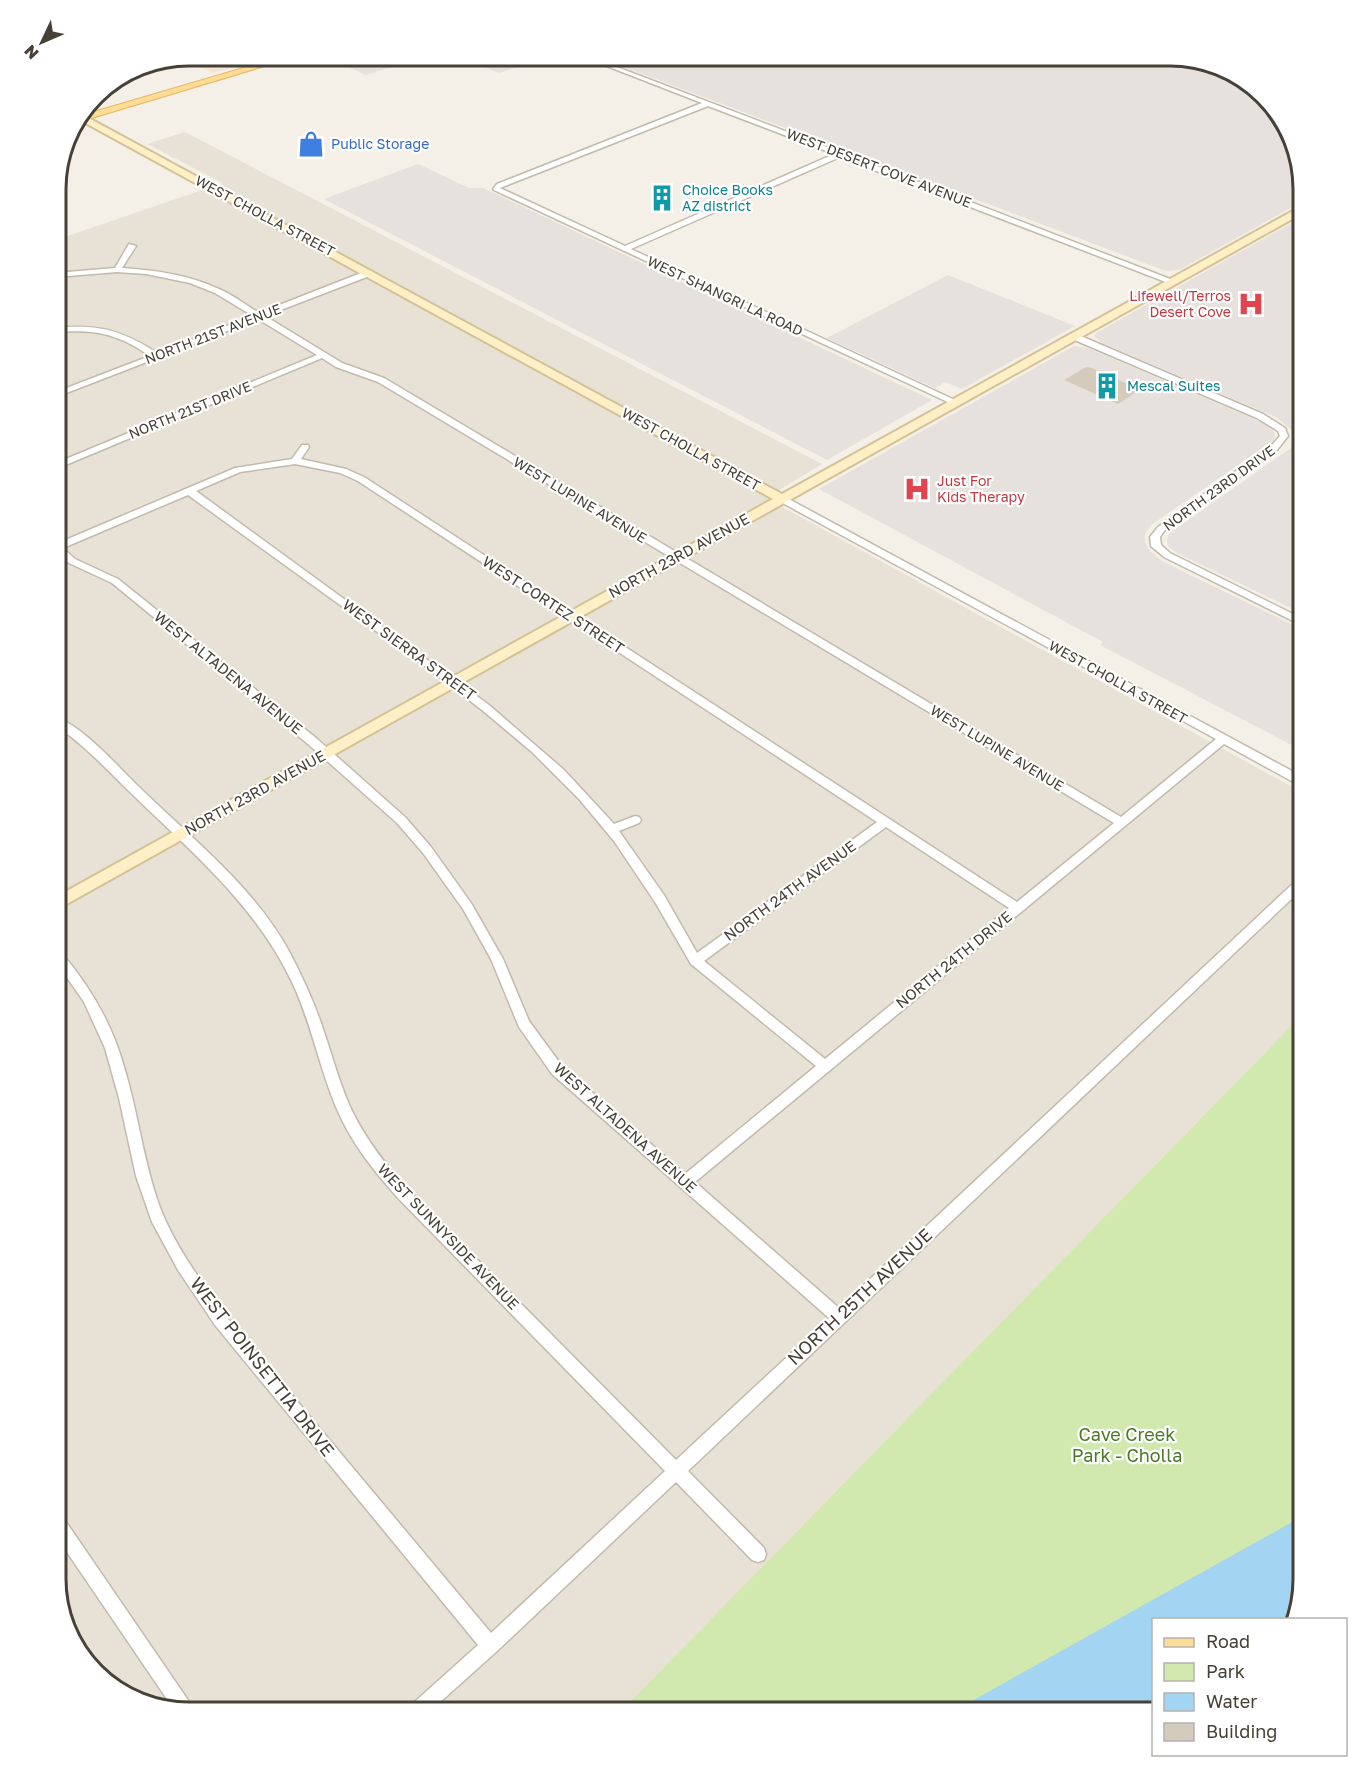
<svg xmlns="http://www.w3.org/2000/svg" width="1359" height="1768" font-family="'Golos Text',sans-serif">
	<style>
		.residential { fill: #e8e1d5 }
		.commercial { fill: #f6e5d2 }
		.industrial { fill: #e6e1dc }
		.green { fill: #d1e8af }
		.water { fill: #a3d4f1 }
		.building { fill: #d5cbbc }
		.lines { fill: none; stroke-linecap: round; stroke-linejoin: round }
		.street-casing { stroke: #c2baac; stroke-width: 3 }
		.secondary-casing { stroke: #d4c297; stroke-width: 4 }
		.primary-casing { stroke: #e5b964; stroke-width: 2 }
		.street { fill: #fff; fill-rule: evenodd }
		.secondary { fill: #ffefc6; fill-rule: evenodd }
		.primary { fill: #ffdc95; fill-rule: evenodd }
		.labels { text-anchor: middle; stroke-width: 4.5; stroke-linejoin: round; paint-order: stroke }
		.far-shop-label { font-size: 14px; fill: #366cbe; stroke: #fff; text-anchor: start }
		.far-street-label { font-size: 14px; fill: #474036; stroke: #fff }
		.far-culture-label { font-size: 14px; fill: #0d838f; stroke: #fff; text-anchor: start }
		.far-health-label { font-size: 14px; fill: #be3a42; stroke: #fff; text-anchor: end }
		.street-label { font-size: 15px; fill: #474036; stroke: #fff }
		.near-street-label { font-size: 18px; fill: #474036; stroke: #fff }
		.near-park-label { font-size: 18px; fill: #4a7a28; stroke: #fff }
		.rim { fill: none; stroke: #474036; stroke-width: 3 }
	</style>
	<rect width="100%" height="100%" fill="#f4efe7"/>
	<polygon class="residential" points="185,132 822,464 766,498 1303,793 1303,1014 620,1712 188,1712 122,1695 78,1653 56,1579 56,240 223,183 147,144"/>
	<polygon class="commercial" points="189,56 270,56 213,73 181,57"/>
	<g class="industrial">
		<polygon points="324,56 427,56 366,75"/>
		<polygon points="458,56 549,56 499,73"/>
		<polygon points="595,56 1179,56 1237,73 1281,115 1303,189 1303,201 1179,270 1166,271"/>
		<polygon points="418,164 469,188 483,188 932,400 827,460 324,199"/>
		<polygon points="1297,222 1303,223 1303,614 1177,553 1168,546 1167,539 1170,533 1291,448 1294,437 1293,431 1276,417 1102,343 1094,336 1096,333 1290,224"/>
		<polygon points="948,275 1075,326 962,389 945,382 935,388 827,338"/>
		<polygon points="1074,346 1088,348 1263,423 1272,429 1275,434 1274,440 1151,525 1145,534 1145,542 1150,551 1162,561 1303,630 1303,751 1100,645 1103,642 819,489"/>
	</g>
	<polygon class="green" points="1303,1014 1303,1580 1293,1619 1154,1620 1153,1712 620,1712"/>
	<polygon class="water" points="1303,1516 1303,1580 1293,1619 1154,1620 1153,1712 952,1712"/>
	<polygon class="building" points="1086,367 1092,368 1140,390 1118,404 1064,380"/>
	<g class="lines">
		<g class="street-casing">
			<g id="street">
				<path d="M581 56H588L840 152H845L846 154 1178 282 1171 284 840 157 631 249 959 402 952 404 494 190 493 189 497 184 702 103ZM708 106 834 154 625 246 500 188Z"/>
				<polygon points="1289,213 1303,217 1303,221 1289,217"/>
				<path d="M129 244 136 246 122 268C155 270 189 275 219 289 233 295 246 305 259 313L366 271H372V275L265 316 342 363 384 378 1121 817 1216 739 779 501V497H785L1303 777V786L1299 785 1224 744 695 1182 839 1308 1299 878 1303 877V888L688 1471 764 1548 766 1554 764 1560 758 1562 752 1560 676 1482 496 1652 429 1712H407L410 1706 478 1645 215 1325 178 1270 152 1222 136 1176 119 1098 105 1048 84 1002 56 962V949L60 951C89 985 112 1023 124 1067 138 1112 143 1160 159 1205 174 1245 201 1281 225 1315L491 1633 665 1471 397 1197C373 1170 350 1141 336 1107 319 1066 311 1022 292 982 256 906 193 853 134 796 108 771 85 745 56 726V718C81 724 119 768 139 787 192 839 255 887 291 955 305 982 317 1009 326 1038 334 1062 341 1088 352 1111 366 1140 386 1165 407 1189L676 1460 829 1318 552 1074 519 1027 491 959 463 909 423 853 397 823 308 744 112 583 69 563 56 552V544L235 468 292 459 302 445H308L309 447 301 459 346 469 364 477 1017 902 1114 823 378 382 336 367 322 358 56 469V463L317 355 258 319 56 397V392L150 356C117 333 95 329 56 332V328C97 324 122 330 157 353L253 316 215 293 190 283 146 274 117 272 56 277V273L115 268ZM295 464 340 473 358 481 877 822 697 953 664 895 619 831 639 823 641 820 639 817 635 816 614 824 564 770 489 705 196 491 240 472ZM188 495 430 670 482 710 532 752 579 799 614 841 655 902 691 964 816 1066 685 1174 562 1066 529 1021 503 959 471 903 431 847 405 817 316 738 118 579 75 559 63 548ZM886 827 1009 908 825 1059 704 961Z"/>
				<polygon points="1070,334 1076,334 1263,414 1285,428 1288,436 1277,450 1164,531 1160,537 1161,545 1170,553 1303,619 1303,626 1164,557 1151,546 1150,537 1158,527 1271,446 1280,436 1278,431 1257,418 1070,338"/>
				<polygon points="56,1514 62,1516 192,1706 195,1712 173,1708 56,1536"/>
			</g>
		</g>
		<g class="secondary-casing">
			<polygon id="secondary" points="83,115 782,494 1300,207 1303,206 1303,213 56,910 56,897 773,499 80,120 80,116"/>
		</g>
		<g class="primary-casing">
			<polygon id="primary" points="284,56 298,56 75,123 80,116"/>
		</g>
		<use href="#street" class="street"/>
		<use href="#secondary" class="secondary"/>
		<use href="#primary" class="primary"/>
	</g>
	<defs>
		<g id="shop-bare" transform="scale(2.07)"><path d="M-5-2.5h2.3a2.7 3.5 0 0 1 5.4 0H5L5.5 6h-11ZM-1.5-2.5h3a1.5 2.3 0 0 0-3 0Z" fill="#3f7fe0" stroke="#fff" stroke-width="2.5" paint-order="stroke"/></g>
		<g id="building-bare" transform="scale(2.07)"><path d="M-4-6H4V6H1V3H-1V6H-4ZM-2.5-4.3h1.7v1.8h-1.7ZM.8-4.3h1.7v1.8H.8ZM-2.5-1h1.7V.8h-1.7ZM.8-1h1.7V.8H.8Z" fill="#0f9aa8" stroke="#fff" stroke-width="2.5" paint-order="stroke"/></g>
		<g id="hospital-bare" transform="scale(2.07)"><path d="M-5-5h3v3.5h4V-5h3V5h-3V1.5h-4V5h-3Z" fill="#e0444e" stroke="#fff" stroke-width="2.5" paint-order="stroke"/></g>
	</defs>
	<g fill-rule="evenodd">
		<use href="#shop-bare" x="311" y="144"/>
		<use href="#building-bare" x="662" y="198"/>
		<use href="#hospital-bare" x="1251" y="304"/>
		<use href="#building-bare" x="1107" y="386"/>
		<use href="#hospital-bare" x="917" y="489"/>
	</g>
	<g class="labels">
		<g class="far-shop-label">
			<text x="331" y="149">Public Storage</text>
		</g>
		<g class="far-street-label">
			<text transform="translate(879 168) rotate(21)" y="5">WEST DESERT COVE AVENUE</text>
			<text transform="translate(265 216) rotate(28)" y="5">WEST CHOLLA STREET</text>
			<text transform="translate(725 296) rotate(25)" y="5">WEST SHANGRI LA ROAD</text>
			<text transform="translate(213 334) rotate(-21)" y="5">NORTH 21ST AVENUE</text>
			<text transform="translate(190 410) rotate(-22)" y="5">NORTH 21ST DRIVE</text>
			<text transform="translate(691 449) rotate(29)" y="5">WEST CHOLLA STREET</text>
			<text transform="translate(1219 488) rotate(-36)" y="5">NORTH 23RD DRIVE</text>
			<text transform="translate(580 500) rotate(31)" y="5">WEST LUPINE AVENUE</text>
			<text transform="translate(1118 682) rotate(29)" y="5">WEST CHOLLA STREET</text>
			<text transform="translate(997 748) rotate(31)" y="5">WEST LUPINE AVENUE</text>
		</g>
		<g class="far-culture-label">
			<text x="682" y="195">Choice Books<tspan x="682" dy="16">AZ district</tspan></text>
			<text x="1127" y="391">Mescal Suites</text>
		</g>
		<g class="far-health-label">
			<text x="1231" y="301">Lifewell/Terros<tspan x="1231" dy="16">Desert Cove</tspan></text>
			<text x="937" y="486" text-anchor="start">Just For<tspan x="937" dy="16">Kids Therapy</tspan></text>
		</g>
		<g class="street-label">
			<text transform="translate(679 556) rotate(-29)" y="5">NORTH 23RD AVENUE</text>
			<text transform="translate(553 605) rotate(33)" y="5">WEST CORTEZ STREET</text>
			<text transform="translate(409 650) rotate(36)" y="5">WEST SIERRA STREET</text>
			<text transform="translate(228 673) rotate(39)" y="5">WEST ALTADENA AVENUE</text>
			<text transform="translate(255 793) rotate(-29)" y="5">NORTH 23RD AVENUE</text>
			<text transform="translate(790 891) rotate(-36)" y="5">NORTH 24TH AVENUE</text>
			<text transform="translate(954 960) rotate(-39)" y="5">NORTH 24TH DRIVE</text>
			<text transform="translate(625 1128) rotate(42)" y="5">WEST ALTADENA AVENUE</text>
			<text transform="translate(448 1237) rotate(46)" y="5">WEST SUNNYSIDE AVENUE</text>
		</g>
		<g class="near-street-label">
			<text transform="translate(860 1297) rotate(-43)" y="6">NORTH 25TH AVENUE</text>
			<text transform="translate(262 1367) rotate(52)" y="6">WEST POINSETTIA DRIVE</text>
		</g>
		<g class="near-park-label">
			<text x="1127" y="1441">Cave Creek<tspan x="1127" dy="21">Park - Cholla</tspan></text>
		</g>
	</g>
	<path d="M0 0H1359V1768H0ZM189 66H1170A123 123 0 0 1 1293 189V1579A123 123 0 0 1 1170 1702H189A123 123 0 0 1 66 1579V189A123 123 0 0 1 189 66Z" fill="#fff" fill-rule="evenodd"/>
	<path class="rim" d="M189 66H1170A123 123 0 0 1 1293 189V1579A123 123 0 0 1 1170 1702H189A123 123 0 0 1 66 1579V189A123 123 0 0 1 189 66Z"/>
	<rect x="1152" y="1618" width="195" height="138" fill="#ffffff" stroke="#b5b3af" stroke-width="1.5"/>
	<rect x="1164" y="1638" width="30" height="9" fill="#ffdc95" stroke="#b5b3af" stroke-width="1.5"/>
	<text x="1206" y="1648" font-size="18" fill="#474036">Road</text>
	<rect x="1164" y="1663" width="30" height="18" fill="#d1e8af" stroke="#b5b3af" stroke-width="1.5"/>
	<text x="1206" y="1678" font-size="18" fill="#474036">Park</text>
	<rect x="1164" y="1693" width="30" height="18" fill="#a3d4f1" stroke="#b5b3af" stroke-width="1.5"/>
	<text x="1206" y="1708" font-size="18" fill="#474036">Water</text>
	<rect x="1164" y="1723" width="30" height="18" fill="#d5cbbc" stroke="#b5b3af" stroke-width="1.5"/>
	<text x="1206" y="1738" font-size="18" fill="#474036">Building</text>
	<g transform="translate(42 42) rotate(226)" stroke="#ffffff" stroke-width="4.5" paint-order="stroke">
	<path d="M0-4.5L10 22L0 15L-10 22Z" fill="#474036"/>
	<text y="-9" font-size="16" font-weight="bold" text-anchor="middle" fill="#474036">N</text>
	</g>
</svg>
